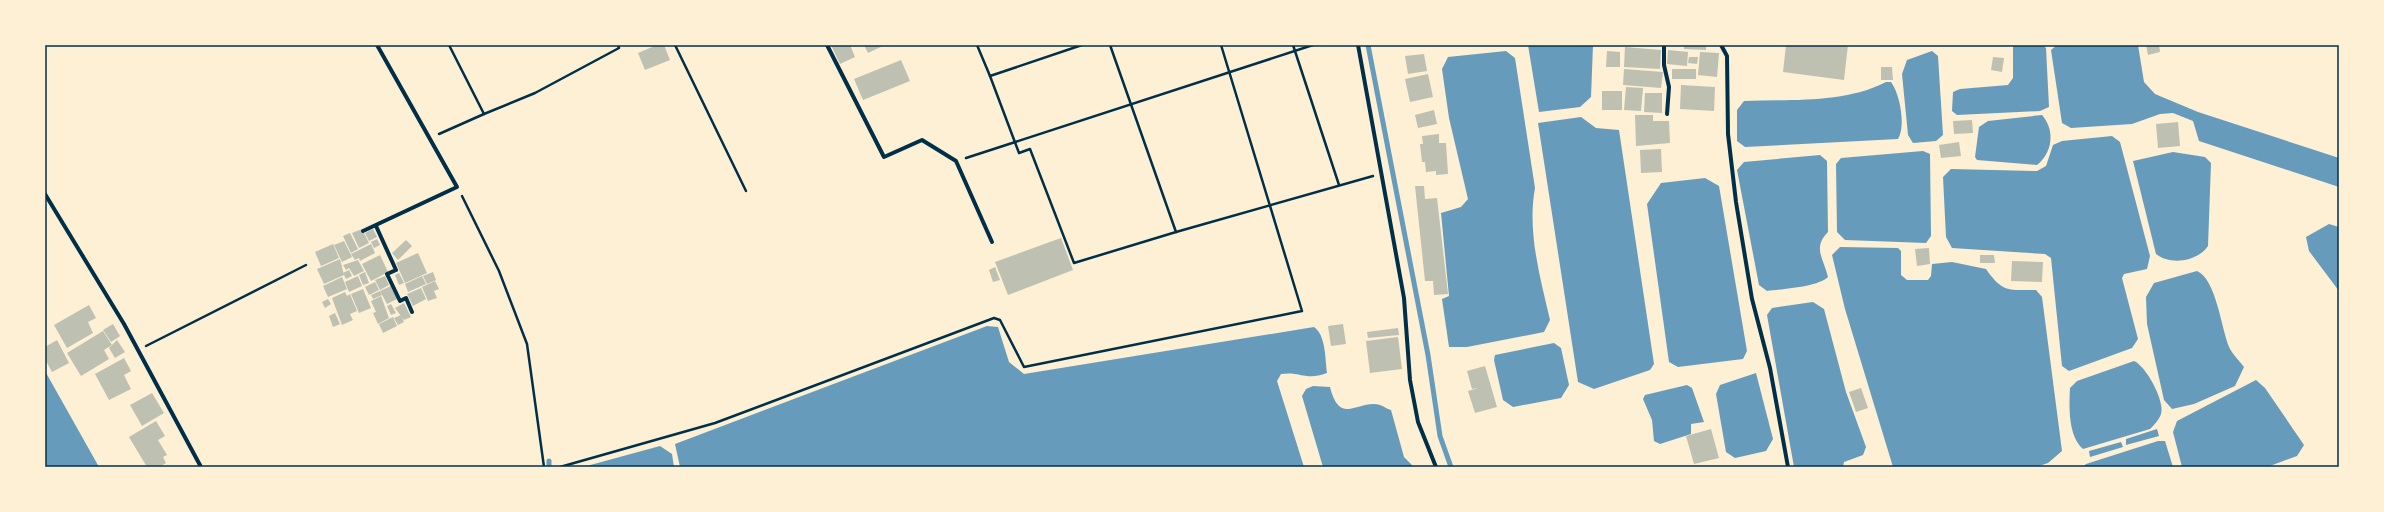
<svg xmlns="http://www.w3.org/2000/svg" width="2384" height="512" font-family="'Noto Serif',serif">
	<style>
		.water { fill: #669bbc }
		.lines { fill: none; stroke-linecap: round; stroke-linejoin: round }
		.stream { stroke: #669bbc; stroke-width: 5 }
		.building { fill: #bec0b2 }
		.path { stroke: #003049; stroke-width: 2.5 }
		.minor { stroke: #003049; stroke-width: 4 }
		.neatline { fill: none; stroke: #003049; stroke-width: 1.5 }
	</style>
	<rect width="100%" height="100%" fill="#fdf0d5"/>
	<g class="water">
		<polygon points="1528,45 1593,45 1591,97 1580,107 1539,112"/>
		<polygon points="2015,45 2043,45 2046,48 2049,107 2040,111 1957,115 1952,111 1953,92 1960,89 2008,85 2013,78 2013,47"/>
		<polygon points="2057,45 2138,45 2144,82 2155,94 2198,112 2339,158 2339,187 2199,141 2193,121 2173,113 2160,114 2132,124 2071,128 2062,123 2051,50"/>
		<path d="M1506 51 1515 58 1535 188C1527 231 1540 277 1550 320L1544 332 1467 347H1449L1442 299 1449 296 1441 213 1461 207 1468 199 1449 118 1442 69 1448 57Z"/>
		<polygon points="1932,51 1938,56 1943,135 1936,141 1913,143 1908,135 1902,74 1907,60"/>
		<path d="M1886 82H1891C1900 94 1906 126 1898 139L1745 147 1737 141V110L1744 101C1791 99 1843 104 1886 82Z"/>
		<path d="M2042 115C2055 130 2053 152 2037 165L1977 160 1975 157 1979 127 1988 121Z"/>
		<polygon points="1581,117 1596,128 1619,130 1654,364 1650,370 1594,389 1578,382 1538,123"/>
		<polygon points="2112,136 2120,142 2150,256 2147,269 2124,274 2122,278 2138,339 2132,348 2069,371 2062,366 2051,258 2045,254 1952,248 1946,237 1943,177 1951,169 2037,171 2046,166 2053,145 2062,141"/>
		<polygon points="1923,151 1930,154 1931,236 1926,243 1845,240 1837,232 1836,164 1841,158"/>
		<path d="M2173 152 2205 157 2211 163 2208 246C2198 261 2171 266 2156 254L2133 161Z"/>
		<path d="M1820 155 1827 161 1828 232C1812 248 1824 259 1828 277 1818 287 1782 289 1767 291L1759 285 1737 170 1744 162Z"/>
		<polygon points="1705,178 1719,186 1747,351 1743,359 1678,367 1669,362 1647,204 1661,183"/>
		<polygon points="2329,224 2339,227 2339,291 2309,251 2306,237"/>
		<path d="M1840 247 1898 248 1901 251V275L1907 280H1928L1931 276 1932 264 1952 262 1986 269C2003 293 2008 290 2036 290L2042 297 2062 451 2048 463 2036 467H1893L1845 309 1832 255Z"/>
		<path d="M2197 271C2216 279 2221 327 2229 347 2232 354 2239 360 2244 367L2235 386 2194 404 2172 409 2164 400 2147 324 2146 297 2154 283Z"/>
		<polygon points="1813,302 1824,309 1846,392 1866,447 1863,455 1844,462 1843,467 1794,467 1767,315 1772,308"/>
		<path d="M987 326 998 327 1009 362 1024 374 1314 327C1326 335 1325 359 1327 373 1306 381 1300 371 1281 374L1277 381 1304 467H680L675 444Z"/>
		<polygon points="1554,343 1561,348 1569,385 1561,398 1513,407 1503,400 1494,360 1495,355"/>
		<path d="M2134 361C2146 366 2165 401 2161 414 2159 420 2154 425 2150 429L2083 449C2068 436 2069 407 2070 388L2077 381Z"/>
		<polygon points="45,371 99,467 45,467"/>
		<polygon points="1756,373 1773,439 1766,451 1735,458 1726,452 1716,394 1720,385"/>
		<polygon points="2256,380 2265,388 2304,445 2297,456 2267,467 2182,467 2173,432 2177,421"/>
		<polygon points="1687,385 1692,388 1704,422 1691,424 1691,434 1660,444 1654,441 1652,420 1643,399 1645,395"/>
		<path d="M1313 386 1330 387C1340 427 1359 399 1380 405 1383 406 1387 409 1391 410L1404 457 1414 467H1323L1302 396 1306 389Z"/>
		<polygon points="2157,429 2159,436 2126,445 2126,439"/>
		<polygon points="2158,441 2165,441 2173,467 2083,467 2086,464"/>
		<polygon points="2121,442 2123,447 2090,457 2089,451"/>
		<polygon points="660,446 672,454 674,467 583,467"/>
	</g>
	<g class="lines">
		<g class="stream">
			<polyline points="1368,45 1428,355 1440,436 1451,467"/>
			<polyline points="549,461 549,467"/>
		</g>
	</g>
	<g class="building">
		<polygon points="657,45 664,45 670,60 645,70 638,53"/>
		<polygon points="831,45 850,45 855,57 840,64"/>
		<polygon points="864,45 885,45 868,53"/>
		<polygon points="1684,45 1706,45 1706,50 1684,49"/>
		<polygon points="1786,45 1848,45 1844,80 1783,72"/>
		<polygon points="2146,45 2159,45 2160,52 2148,55"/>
		<polygon points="1625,47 1661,50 1660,69 1624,67"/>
		<polygon points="1668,50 1688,52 1687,66 1667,64"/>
		<polygon points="1607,51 1620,52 1620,67 1606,67"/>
		<polygon points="1700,52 1719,53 1717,77 1698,75"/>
		<polygon points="1424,54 1427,71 1408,74 1405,56"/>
		<polygon points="1689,57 1698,57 1697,64 1688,63"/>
		<polygon points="1993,57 2004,58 2002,72 1991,70"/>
		<polygon points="901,60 910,81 863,100 854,79"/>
		<polygon points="1881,67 1892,67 1893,80 1881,80"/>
		<polygon points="1624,69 1663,72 1661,88 1623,85"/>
		<rect x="1672" y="69" width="24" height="10"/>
		<polygon points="1428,74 1433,97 1410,102 1405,79"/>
		<polygon points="1681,85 1715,87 1714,111 1680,109"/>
		<polygon points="1626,87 1643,88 1641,111 1624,110"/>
		<rect x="1602" y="91" width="20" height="19"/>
		<polygon points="1645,93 1662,93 1662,113 1644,112"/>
		<polygon points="1434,110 1437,124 1418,128 1415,115"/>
		<polygon points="1635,115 1653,115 1653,121 1669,121 1670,143 1636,146"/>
		<polygon points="1972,120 1973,133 1954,134 1953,121"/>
		<polygon points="2178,122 2180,146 2158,148 2156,124"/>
		<polygon points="1439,134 1439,143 1446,143 1448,174 1436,175 1436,171 1426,172 1425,162 1422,162 1420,144 1423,144 1422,136"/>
		<polygon points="1959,142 1961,156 1941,158 1939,145"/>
		<polygon points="1661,149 1662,172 1641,173 1640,150"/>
		<polygon points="1415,186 1424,186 1425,199 1437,198 1448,294 1434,295 1433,281 1425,281"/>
		<polygon points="362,229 369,243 359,248 352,233"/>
		<polygon points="373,229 377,237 369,241 365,233"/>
		<polygon points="350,233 358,249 351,253 343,236"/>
		<polygon points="1061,238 1073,270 1008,295 995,262"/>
		<polygon points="377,239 380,245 374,248 371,242"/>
		<polygon points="406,240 412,246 398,260 392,253"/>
		<polygon points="344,241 352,257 342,262 334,245"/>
		<polygon points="333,244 339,258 321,266 315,252"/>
		<polygon points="371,244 375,253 360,261 359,258 355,260 351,254"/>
		<polygon points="1929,248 1930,264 1917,266 1915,249"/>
		<polygon points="418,253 427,273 405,283 396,263"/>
		<polygon points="380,255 388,272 371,281 362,264"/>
		<polygon points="1980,255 1994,255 1995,263 1980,263"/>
		<polygon points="340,259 344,275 324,284 317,269"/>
		<polygon points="358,260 364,271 354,276 349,268 346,270 343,265"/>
		<polygon points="2012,261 2043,262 2042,282 2011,281"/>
		<polygon points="995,267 1000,280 993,282 989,270"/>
		<polygon points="349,270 352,276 346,279 343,273"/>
		<polygon points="365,272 369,283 363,285 359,275"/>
		<polygon points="433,272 436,280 427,284 423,276"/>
		<polygon points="399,273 404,283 399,285 395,275"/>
		<polygon points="358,276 362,286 349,292 345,282"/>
		<polygon points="385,276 389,285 380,290 375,280"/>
		<polygon points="422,276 426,284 408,292 405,284"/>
		<polygon points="342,277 347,289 328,297 323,286"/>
		<polygon points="435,281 439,289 434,291 437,298 428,301 422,287"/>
		<polygon points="375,282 379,290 369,295 365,287"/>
		<polygon points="391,286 397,299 387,304 380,291"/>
		<polygon points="421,288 426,299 413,306 407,294"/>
		<polygon points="363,289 371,308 359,313 351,294"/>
		<polygon points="380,291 382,295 373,299 371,295"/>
		<polygon points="345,292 347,296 350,294 357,311 350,314 353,320 342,325 332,298"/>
		<polygon points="381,296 389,318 378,324 373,313 376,312 371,301"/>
		<polygon points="328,299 331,304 325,308 322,302"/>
		<polygon points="404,303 411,317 404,320 395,308"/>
		<polygon points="391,304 396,313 391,315 387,306"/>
		<polygon points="89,305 96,318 88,322 93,333 67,348 54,325"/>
		<polygon points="335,313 340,324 333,327 329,316"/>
		<polygon points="401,315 404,322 398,325 394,318"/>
		<polygon points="393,317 397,326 383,333 379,324"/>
		<polygon points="113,324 120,336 111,342 103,330"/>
		<polygon points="1343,324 1346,344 1331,346 1328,326"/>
		<polygon points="1398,328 1399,335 1368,338 1367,332"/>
		<polygon points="103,331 112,345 104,350 109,359 81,376 67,353"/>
		<polygon points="1398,337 1402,369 1370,373 1366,341"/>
		<polygon points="57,340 69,363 52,372 45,359 45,347"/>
		<polygon points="117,340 125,352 115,358 109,348"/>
		<polygon points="124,358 131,371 124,375 131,389 109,400 95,374"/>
		<polygon points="1485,366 1497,407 1475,413 1468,391 1478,388 1472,389 1467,371"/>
		<polygon points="1861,388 1868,408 1856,412 1849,392"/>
		<polygon points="152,393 164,413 142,426 130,405"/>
		<polygon points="156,421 165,436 158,440 167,455 163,457 166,463 159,467 147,467 129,437"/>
		<polygon points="1711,429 1719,458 1694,464 1686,436"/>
	</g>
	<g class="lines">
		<g class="path">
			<polyline points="675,45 746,191"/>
			<polyline points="977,45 990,76 1082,45"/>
			<polyline points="1293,45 1339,185"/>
			<polyline points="990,76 1019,153 1030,149 1074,263 1176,232 1110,45"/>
			<polyline points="484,114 535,93 619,48 618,45"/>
			<polyline points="439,134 484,114 449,45"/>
			<polyline points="966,158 1313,45"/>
			<polyline points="462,196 499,271 527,344 544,467"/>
			<polyline points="1176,232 1373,176"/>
			<polyline points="146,346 306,265"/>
			<polyline points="560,467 715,423 994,318 1000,320 1024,367 1302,311 1221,45"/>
		</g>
		<g class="minor">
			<polyline points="827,45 884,157 922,140 956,161 992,242"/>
			<polyline points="1358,45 1404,298 1410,380 1418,422 1436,467"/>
			<polyline points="1664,45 1664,65 1669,87 1667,114"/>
			<polyline points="1721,45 1727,56 1728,134 1736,202 1752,299 1770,368 1788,467"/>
			<polyline points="45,194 124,324 201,467"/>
			<polyline points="376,226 396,270 387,274 400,301 406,298 412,312"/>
			<polyline points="363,231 457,187 377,45"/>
		</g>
	</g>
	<rect width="2384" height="512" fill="none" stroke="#fdf0d5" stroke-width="92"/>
	<rect x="46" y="46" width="2292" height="420" class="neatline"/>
</svg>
